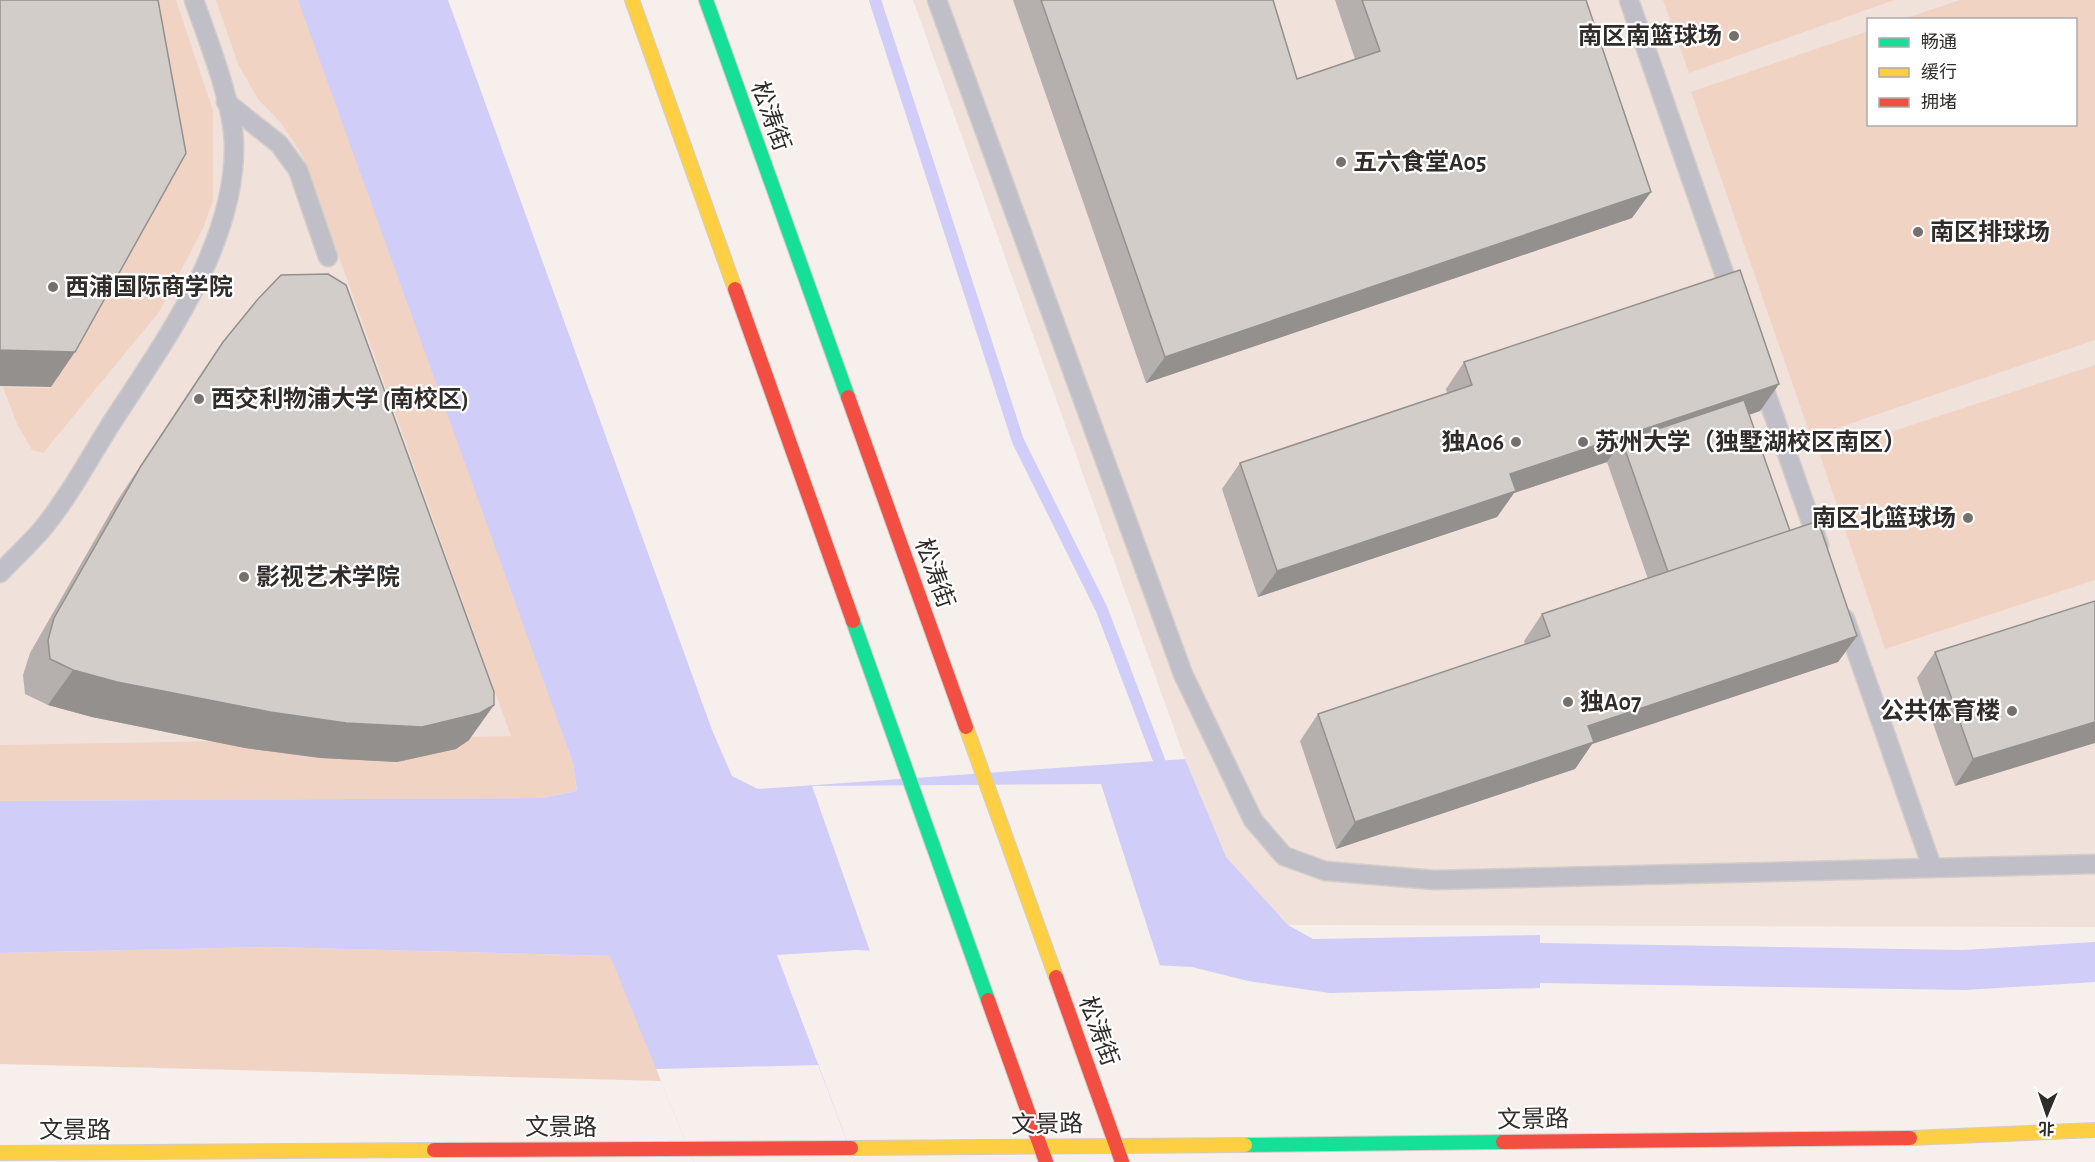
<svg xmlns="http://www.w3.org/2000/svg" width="2095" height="1162" font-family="'Alegreya Sans','Noto Sans SC',sans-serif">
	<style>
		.built { fill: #f0e1db; fill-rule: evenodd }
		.green { fill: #f1d3c4 }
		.water { fill: #d0cdf8 }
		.pier { fill: #f7efec }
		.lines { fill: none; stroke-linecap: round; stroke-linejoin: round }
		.stream { stroke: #d0cdf8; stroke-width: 12 }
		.canal { stroke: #d0cdf8; stroke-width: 40 }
		.lane-casing { stroke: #d2cdca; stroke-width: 21 }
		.fast-casing { stroke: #d2cdca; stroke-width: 16 }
		.slow-casing { stroke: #d2cdca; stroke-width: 16 }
		.jam-casing { stroke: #d2cdca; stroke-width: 16 }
		.lane { stroke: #c0bfc8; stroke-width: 18 }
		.fast { stroke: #16e098; stroke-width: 14 }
		.slow { stroke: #ffcf43; stroke-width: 14 }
		.jam { stroke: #f24e42; stroke-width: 14 }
		.wall { fill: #b5b0ae }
		.shaded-wall { fill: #94908d }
		.building { fill: #d3cdca; stroke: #94908d; stroke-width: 1.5 }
		.poi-dot { fill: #76706d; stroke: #fff; stroke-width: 2 }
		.labels { text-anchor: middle; stroke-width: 4.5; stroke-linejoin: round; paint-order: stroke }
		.poi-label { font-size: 24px; font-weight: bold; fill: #302c29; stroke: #fff; text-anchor: start }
		.street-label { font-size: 24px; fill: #302c29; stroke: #fff }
	</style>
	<rect width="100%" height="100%" fill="#f7efec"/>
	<g class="built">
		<polygon points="0,0 253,0 542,798 0,801"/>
		<path d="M913 0H2095V927L1288 925 1224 856 1185 759ZM1868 20H2076V124H1868Z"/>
	</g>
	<g class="green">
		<polygon points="128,0 176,0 213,111 213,200 203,228 159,312 43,453 32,450 17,424 3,387 51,388 162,189"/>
		<polygon points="216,0 305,0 573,763 577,791 542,798 0,801 0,745 511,736 303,157 281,123 258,99 238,64"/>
		<polygon points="1663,0 1894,0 1689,73"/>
		<polygon points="1960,0 2095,0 2095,340 1811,437 1691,92 1868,31 1868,124 2076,124 2076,20 1903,19"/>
		<polygon points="2095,365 2095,580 1885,649 1820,455"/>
		<polygon points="269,947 611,956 662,1081 0,1064 0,953"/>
	</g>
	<polygon class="water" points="298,0 448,0 712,730 732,776 758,789 1185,759 1226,857 1288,925 1313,939 1540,935 1540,988 1330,993 1248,981 1192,967 856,950 777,955 855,1162 694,1162 610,956 269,947 0,953 0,801 542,798 577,791 573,763"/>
	<g class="pier">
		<polygon points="1101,784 1161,969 871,954 812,786"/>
		<polygon points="818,1065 855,1162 694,1162 656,1069"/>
	</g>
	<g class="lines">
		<polyline class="stream" points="875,0 1018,441 1102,610 1165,776"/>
		<polyline class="canal" points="1484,962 1964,970 2095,962"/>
		<g class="lane-casing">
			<g id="lane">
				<polyline points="937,0 1183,674 1253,820 1284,856 1325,871 1435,880 2095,864"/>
				<polyline points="1629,0 1733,299"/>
				<polyline points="226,102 279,144 298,170 328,257"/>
				<polyline points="1760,376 1819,545"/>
				<path d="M0 573C14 558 31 543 44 527 71 494 92 453 116 416 167 338 236 242 234 144 233 103 208 40 194 0"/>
				<polyline points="1845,619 1932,867"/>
			</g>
		</g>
		<g class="fast-casing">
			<g id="fast">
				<polyline points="706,0 848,397"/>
				<polyline points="853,621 988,1000"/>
				<polyline points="1245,1145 1503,1142"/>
			</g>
		</g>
		<g class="slow-casing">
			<g id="slow">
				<polyline points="632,0 735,289"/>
				<polyline points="966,727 1056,977"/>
				<polyline points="1910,1138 2095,1130"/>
				<polyline points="851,1148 1245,1145"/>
				<polyline points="0,1153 434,1150"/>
			</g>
		</g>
		<g class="jam-casing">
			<g id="jam">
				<polyline points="735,289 853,621"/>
				<polyline points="848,397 966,727"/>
				<polyline points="1056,977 1122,1162"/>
				<polyline points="988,1000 1046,1162"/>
				<polyline points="1503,1142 1910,1138"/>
				<polyline points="434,1150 851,1148"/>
			</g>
		</g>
		<use href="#lane" class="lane"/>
		<use href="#fast" class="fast"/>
		<use href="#slow" class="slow"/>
		<use href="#jam" class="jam"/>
	</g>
	<g class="wall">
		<polygon points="1013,0 1273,0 1297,79 1355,59 1335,0 1586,0 1632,218 1146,383"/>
		<polygon points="223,342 469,740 456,749 397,762 321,758 245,748 92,717 48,705 25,694 23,675 30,653 117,501 199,377"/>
		<polygon points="1464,362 1779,384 1760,411 1749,415 1790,531 1857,636 1838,662 1592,744 1575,769 1336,849 1300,741 1318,714 1525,645 1524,641 1542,614 1648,579 1607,462 1514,493 1497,517 1258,597 1222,489 1240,463 1447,393 1446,389"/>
		<polygon points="2095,601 1955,786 1917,678 1935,652"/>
	</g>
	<g class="shaded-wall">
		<polygon points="1651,192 1632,218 1146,383 1165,357"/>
		<polygon points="0,350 75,352 51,387 0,386"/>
		<polygon points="1779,384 1760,411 1627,455 1622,441 1607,462 1514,493 1497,517 1258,597 1277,571 1510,474"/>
		<polygon points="1857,636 1838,662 1592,744 1575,769 1336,849 1355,822 1588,726"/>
		<polygon points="73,670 494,705 469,740 456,749 397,762 321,758 245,748 92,717 48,705"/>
		<polygon points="2095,722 2095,743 1955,786 1973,759"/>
	</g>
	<g class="building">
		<polygon points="0,0 158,0 186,153 75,352 0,350"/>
		<polygon points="1041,0 1273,0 1297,79 1380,51 1362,0 1586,0 1651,192 1165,357"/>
		<polygon points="1740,270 1779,384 1510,474 1516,491 1277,571 1240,463 1472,385 1464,362"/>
		<polygon points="328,274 346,285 494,692 494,705 480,713 422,727 346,723 270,712 117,682 73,670 50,659 48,640 54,618 141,466 223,342 258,299 281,275"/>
		<polygon points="1744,400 1790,531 1668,572 1622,441"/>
		<polygon points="1818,521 1857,636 1588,726 1594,742 1355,822 1318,714 1550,636 1542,614"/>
		<polygon points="2095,601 2095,722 1973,759 1935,652"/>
	</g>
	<g class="poi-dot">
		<circle cx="1734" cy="36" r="6"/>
		<circle cx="1341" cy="162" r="6"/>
		<circle cx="1918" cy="232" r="6"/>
		<circle cx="53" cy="287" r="6"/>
		<circle cx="199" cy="399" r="6"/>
		<circle cx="1516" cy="442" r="6"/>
		<circle cx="1583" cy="442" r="6"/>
		<circle cx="1968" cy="518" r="6"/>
		<circle cx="244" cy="577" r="6"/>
		<circle cx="1568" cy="702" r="6"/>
		<circle cx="2012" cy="711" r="6"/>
	</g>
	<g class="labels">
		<g class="poi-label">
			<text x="1722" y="44" text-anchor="end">南区南篮球场</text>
			<text x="1353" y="170">五六食堂A05</text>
			<text x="1930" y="240">南区排球场</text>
			<text x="65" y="295">西浦国际商学院</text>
			<text x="211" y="407">西交利物浦大学 (南校区)</text>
			<text x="1504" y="450" text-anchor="end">独A06</text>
			<text x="1595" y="450">苏州大学（独墅湖校区南区）</text>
			<text x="1956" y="526" text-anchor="end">南区北篮球场</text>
			<text x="256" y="585">影视艺术学院</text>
			<text x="1580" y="710">独A07</text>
			<text x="2000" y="719" text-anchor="end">公共体育楼</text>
		</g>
		<g class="street-label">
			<text transform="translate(771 116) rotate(70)" y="8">松涛街</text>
			<text transform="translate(935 573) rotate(70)" y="8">松涛街</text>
			<text transform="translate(1099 1031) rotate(70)" y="8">松涛街</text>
			<text transform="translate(1533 1119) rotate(-1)" y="8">文景路</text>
			<text transform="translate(1047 1124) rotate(-1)" y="8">文景路</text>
			<text x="561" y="1135">文景路</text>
			<text x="75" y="1138">文景路</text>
		</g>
	</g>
	<rect x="1867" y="18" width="210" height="108" fill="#ffffff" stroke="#acaba9" stroke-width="1.5"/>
	<rect x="1879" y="38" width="30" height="9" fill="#16e098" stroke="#acaba9" stroke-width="1.5"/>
	<text x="1921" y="48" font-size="18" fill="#302c29">畅通</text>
	<rect x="1879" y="68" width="30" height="9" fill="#ffcf43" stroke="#acaba9" stroke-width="1.5"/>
	<text x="1921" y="78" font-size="18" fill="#302c29">缓行</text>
	<rect x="1879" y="98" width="30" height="9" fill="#f24e42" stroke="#acaba9" stroke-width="1.5"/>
	<text x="1921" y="108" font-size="18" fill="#302c29">拥堵</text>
	<g transform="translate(2047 1114) rotate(182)" stroke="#ffffff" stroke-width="4.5" paint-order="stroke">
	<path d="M0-4.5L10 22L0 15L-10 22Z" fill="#302c29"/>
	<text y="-9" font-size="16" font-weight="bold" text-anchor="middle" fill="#302c29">北</text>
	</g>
</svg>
